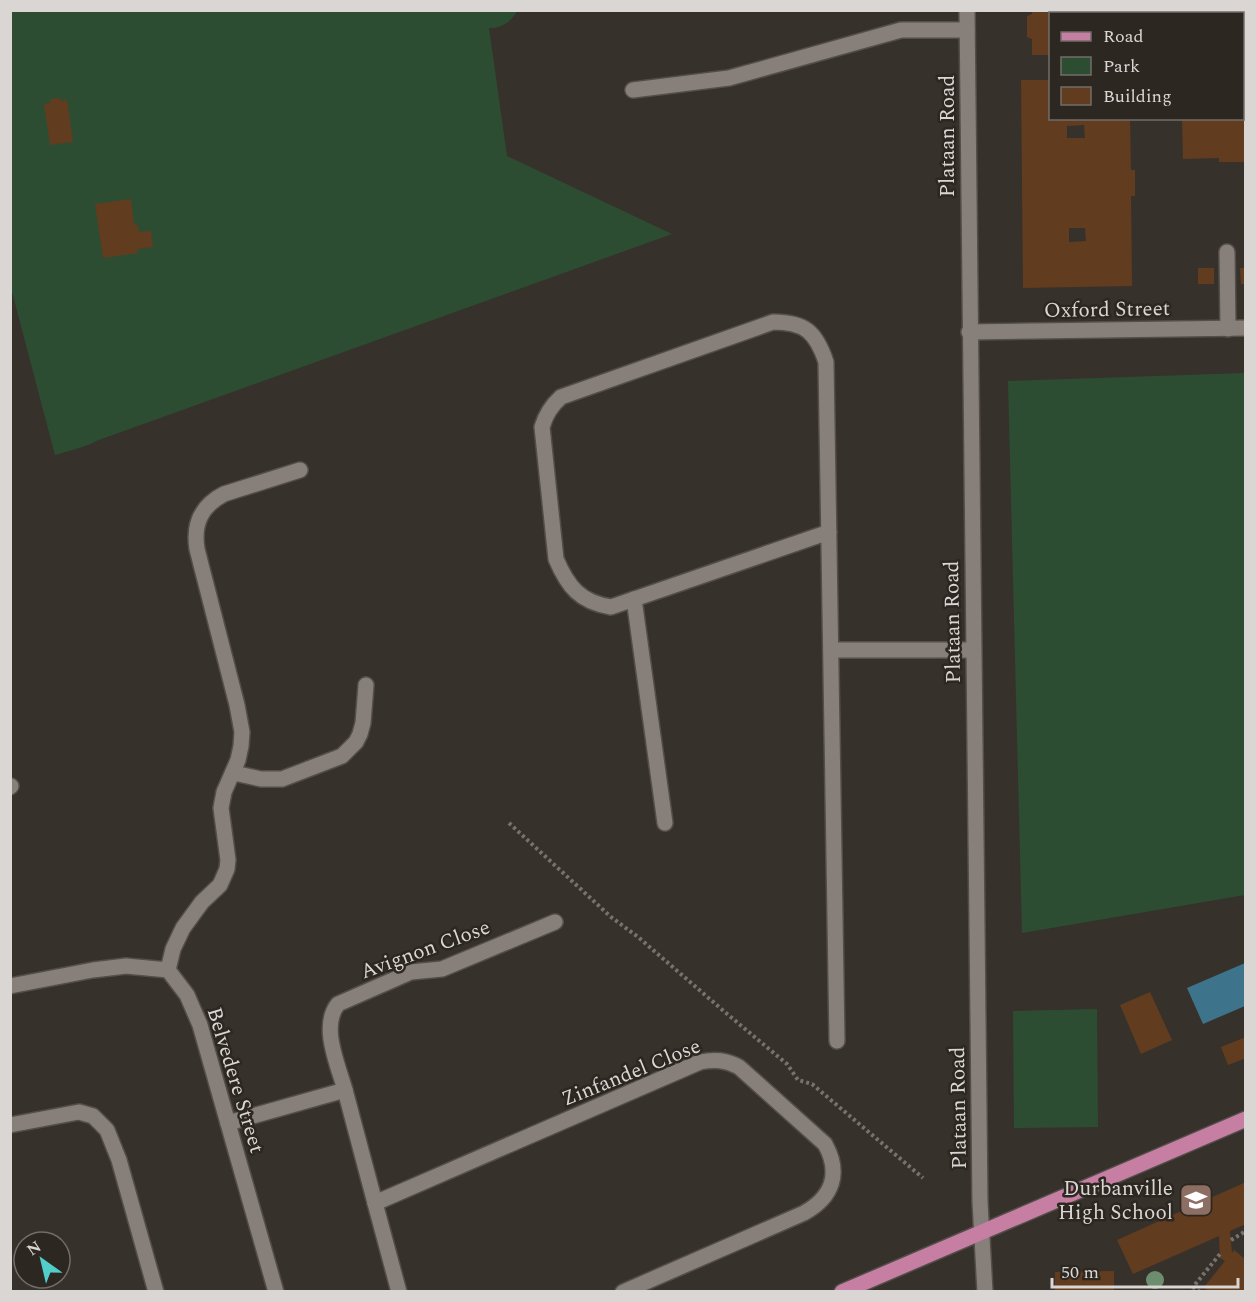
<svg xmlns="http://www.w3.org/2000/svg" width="1256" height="1302" font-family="Spectral,serif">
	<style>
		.green { fill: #2d4d33 }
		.water { fill: #3e738c }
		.building { fill: #623c1f; fill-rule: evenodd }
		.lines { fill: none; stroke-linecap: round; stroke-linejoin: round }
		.minor-casing { stroke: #534e49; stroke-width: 18 }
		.major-casing { stroke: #534e49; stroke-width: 18 }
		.path { stroke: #77726e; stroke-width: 4; stroke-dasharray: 3 3; stroke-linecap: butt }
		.minor { stroke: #877f7a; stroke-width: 15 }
		.major { stroke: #c77ea3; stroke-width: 15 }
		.tree { fill: #6c8d6e }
		.labels { text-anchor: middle; stroke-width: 5; stroke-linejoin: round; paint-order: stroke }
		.street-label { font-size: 21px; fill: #dad6d3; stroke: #2d2722 }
		.poi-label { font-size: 21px; fill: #dad6d3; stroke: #2d2722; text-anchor: end }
	</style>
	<rect width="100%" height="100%" fill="#37312c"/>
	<g class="green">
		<path d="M10 11H517C512 21 501 29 489 28L507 156 672 234 96 441C89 446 65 452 55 455L11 288Z"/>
		<polygon points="1245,373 1245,895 1022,933 1008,381"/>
		<polygon points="1097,1009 1098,1127 1014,1128 1013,1011"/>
	</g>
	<polygon class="water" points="1245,963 1245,1006 1203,1024 1187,988"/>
	<g class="building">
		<polygon points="1032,10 1067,10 1067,14 1050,14 1050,55 1032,55 1032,39 1027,37 1027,16 1032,14"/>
		<polygon points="1208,10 1246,10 1246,15 1208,14"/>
		<polygon points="1242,78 1246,78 1244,162 1219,162 1219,158 1183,159 1182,118 1242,118"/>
		<path d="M1021 80H1050V118H1130L1131 170H1135V196H1131L1132 286 1023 288ZM1084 125 1085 138H1067V126ZM1069 228H1085L1086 241 1069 242Z"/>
		<polygon points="60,98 61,101 67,100 73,142 50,145 44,104 51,103 50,99"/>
		<polygon points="131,199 134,225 138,225 139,232 151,231 153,247 137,249 138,253 103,258 95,204"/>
		<rect x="1198" y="268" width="16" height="16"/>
		<polygon points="1240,268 1246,268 1246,284 1241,284"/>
		<polygon points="1150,992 1172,1040 1141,1054 1120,1005"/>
		<polygon points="1246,1037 1246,1058 1228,1065 1221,1047"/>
		<polygon points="1246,1182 1246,1224 1230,1231 1232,1253 1234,1250 1246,1260 1246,1292 1209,1292 1204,1287 1225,1261 1220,1258 1219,1236 1133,1274 1117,1240"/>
		<polygon points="1114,1271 1114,1292 1055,1292 1055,1272"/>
	</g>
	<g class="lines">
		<g class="minor-casing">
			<g id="minor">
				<polyline points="967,10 980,1202 985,1292"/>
				<polyline points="1099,10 1099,14"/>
				<polyline points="1242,42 1246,42"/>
				<polyline points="633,90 729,78 901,30 967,30"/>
				<polyline points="1227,252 1228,329"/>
				<polyline points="969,332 1246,328"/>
				<path d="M829 532 611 607C580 602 568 587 556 559L542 427C546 414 551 406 561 397L773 322C805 322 816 332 826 362L837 1041"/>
				<polyline points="634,599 665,823"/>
				<polyline points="831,650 973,650"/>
				<polyline points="234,773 261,779 282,779 342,756 356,742 360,734 363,723 366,685"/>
				<polyline points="10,787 11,786"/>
				<path d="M168 970 173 949 183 928 202 902 220 885 227 869 228 860 221 808 224 792 238 760 241 746 242 732 237 705 197 549C193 524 201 506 224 494L300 470"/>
				<polyline points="10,986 93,970 126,966 168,970 187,995 200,1025 276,1292"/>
				<polyline points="345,1090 375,1203"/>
				<path d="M228 1123 345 1090C338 1065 320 1026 338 1004L411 972 442 969 555 922"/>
				<polyline points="10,1125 79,1112 93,1116 107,1130 119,1160 156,1292"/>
				<path d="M399 1292 375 1203 700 1062C715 1059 726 1060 739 1067L825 1144C841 1173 833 1197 804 1213L623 1292"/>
			</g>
		</g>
		<g class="major-casing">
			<polyline id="major" points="842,1292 1246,1119"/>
		</g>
		<g class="path">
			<polyline points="509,823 611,917 638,937 726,1013 787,1064 798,1080 812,1084 923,1178"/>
			<polyline points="1231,1240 1246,1231"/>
			<polyline points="1200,1292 1193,1287 1220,1254"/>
		</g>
		<use href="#minor" class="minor"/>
		<use href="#major" class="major"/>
	</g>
	<circle class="tree" cx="1155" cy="1280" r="9"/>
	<defs>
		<g id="school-square" transform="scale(1.725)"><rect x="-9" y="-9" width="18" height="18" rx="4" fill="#8d6e63" stroke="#2d2722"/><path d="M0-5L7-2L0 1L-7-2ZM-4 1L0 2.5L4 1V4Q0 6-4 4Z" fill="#fff"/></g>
	</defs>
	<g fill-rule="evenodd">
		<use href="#school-square" x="1196" y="1200"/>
	</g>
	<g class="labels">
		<g class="street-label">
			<text transform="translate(947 136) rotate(-90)" y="7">Plataan Road</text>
			<text transform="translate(1107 309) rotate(-1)" y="7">Oxford Street</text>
			<text transform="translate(952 622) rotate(-91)" y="7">Plataan Road</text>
			<text transform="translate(425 949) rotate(-20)" y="7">Avignon Close</text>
			<text transform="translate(631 1072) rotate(-22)" y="7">Zinfandel Close</text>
			<text transform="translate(236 1080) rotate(73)" y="7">Belvedere Street</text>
			<text transform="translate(958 1108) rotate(-91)" y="7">Plataan Road</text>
		</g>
		<g class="poi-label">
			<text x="1173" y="1195">Durbanville<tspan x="1173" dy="24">High School</tspan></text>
		</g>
	</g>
	<rect width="1256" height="1302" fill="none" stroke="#dad6d3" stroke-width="24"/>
	<rect x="1049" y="12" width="195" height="108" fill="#2d2722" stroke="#726d69" stroke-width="1.5"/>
	<rect x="1061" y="32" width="30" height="9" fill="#c77ea3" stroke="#726d69" stroke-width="1.5"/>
	<text x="1103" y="42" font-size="18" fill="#dad6d3">Road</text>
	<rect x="1061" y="57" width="30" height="18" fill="#2d4d33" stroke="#726d69" stroke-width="1.5"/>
	<text x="1103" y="72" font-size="18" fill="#dad6d3">Park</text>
	<rect x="1061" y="87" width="30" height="18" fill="#623c1f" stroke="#726d69" stroke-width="1.5"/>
	<text x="1103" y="102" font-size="18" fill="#dad6d3">Building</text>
	<g transform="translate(42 1260) rotate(326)"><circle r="28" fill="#2d2722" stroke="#726d69" stroke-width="1.5"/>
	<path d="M0-4.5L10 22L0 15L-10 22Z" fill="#53cdc9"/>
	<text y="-9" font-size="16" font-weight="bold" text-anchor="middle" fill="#dad6d3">N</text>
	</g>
	<path d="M1052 1278v9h186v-9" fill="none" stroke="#dad6d3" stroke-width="3"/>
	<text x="1061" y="1278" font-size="18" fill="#dad6d3" stroke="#2d2722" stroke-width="4.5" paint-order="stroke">50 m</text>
</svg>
